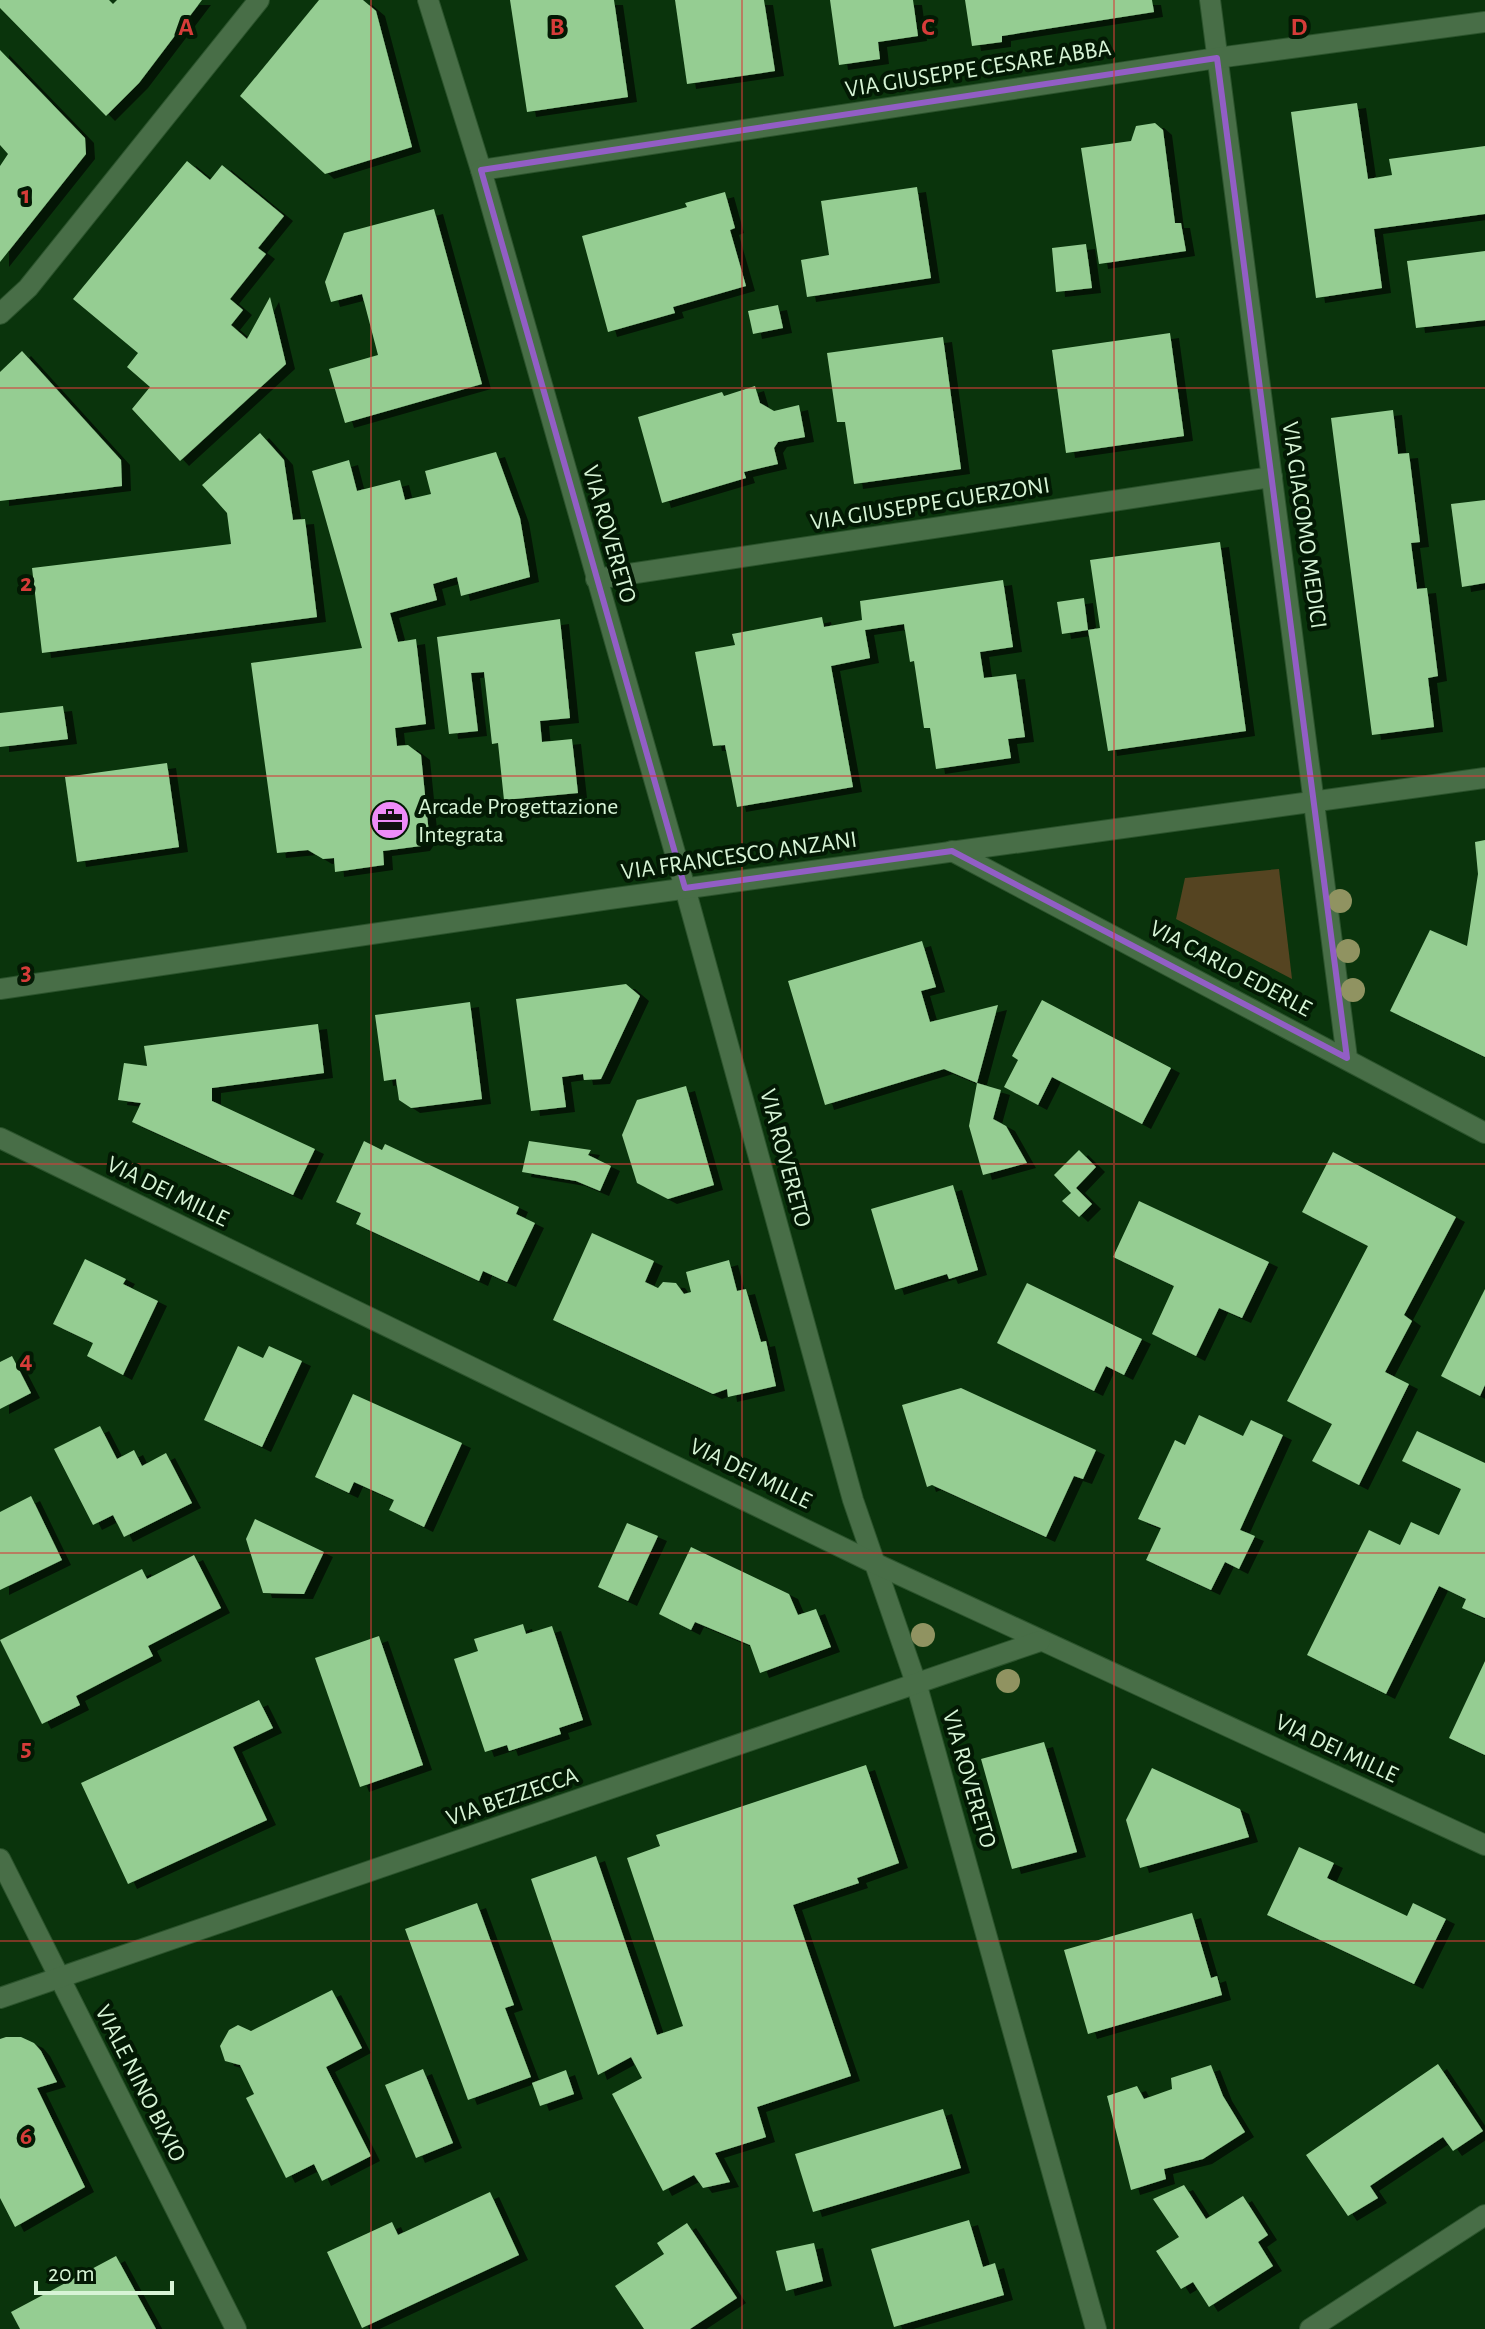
<svg xmlns="http://www.w3.org/2000/svg" width="1485" height="2329" font-family="'Alegreya Sans',sans-serif">
	<style>
		.green { fill: #554421 }
		.building { fill: #95cd92; filter: url(#shadow) }
		.lines { fill: none; stroke-linecap: round; stroke-linejoin: round }
		.minor-casing { stroke: #2b532c; stroke-width: 22 }
		.minor { stroke: #486e47; stroke-width: 20 }
		.tree { fill: #909361 }
		.marked { fill: none; stroke: #925ec5; stroke-width: 6; stroke-linejoin: round }
		.grid { fill: none; stroke: #d63c39; stroke-width: 2; stroke-opacity: 0.55 }
		.labels { text-anchor: middle; stroke-width: 8; stroke-linejoin: round; paint-order: stroke }
		.street-label { font-size: 24px; fill: #d7f4d6; stroke: #031904 }
		.poi-label { font-size: 24px; fill: #d7f4d6; stroke: #031904; text-anchor: start }
		.grid-label { font-size: 26px; text-anchor: middle; font-weight: bold; fill: #d63c39; stroke: #031904; stroke-width: 8; stroke-linejoin: round; paint-order: stroke }
	</style>
	<defs>
		<filter id="shadow"><feDropShadow dx="9" dy="5" stdDeviation="0" flood-color="#0009"/></filter>
	</defs>
	<rect width="100%" height="100%" fill="#0a340c"/>
	<polygon class="green" points="1279,869 1292,979 1176,919 1185,878"/>
	<g class="building">
		<polygon points="0,0 109,0 113,4 117,0 202,0 139,83 106,116 0,8"/>
		<polygon points="319,0 363,0 376,11 412,147 325,174 240,96"/>
		<polygon points="510,0 614,0 628,97 527,112"/>
		<polygon points="675,0 764,0 775,71 687,84"/>
		<polygon points="830,0 913,0 918,36 878,42 880,59 839,65"/>
		<polygon points="965,0 1152,0 1154,12 1002,36 1002,42 972,46"/>
		<polygon points="0,50 85,138 86,154 0,262 0,166 8,154 0,145"/>
		<polygon points="1357,103 1368,179 1392,175 1389,159 1485,146 1485,214 1374,229 1382,288 1316,298 1291,112"/>
		<polygon points="1155,123 1163,130 1175,223 1181,223 1186,251 1099,264 1081,148 1131,141 1136,126"/>
		<polygon points="187,161 210,180 222,165 284,216 258,248 266,254 230,299 243,310 231,325 247,339 270,297 286,364 180,461 132,409 150,387 127,367 138,353 73,299"/>
		<polygon points="917,187 931,278 807,297 801,260 829,255 821,201"/>
		<polygon points="725,192 735,228 730,230 746,286 673,307 675,313 608,332 582,236 687,207 685,203"/>
		<polygon points="434,209 482,384 345,423 329,369 378,355 362,294 331,302 325,282 344,233"/>
		<polygon points="1086,244 1092,288 1056,292 1052,248"/>
		<polygon points="1485,251 1485,320 1416,328 1407,261"/>
		<polygon points="778,305 783,328 753,334 748,311"/>
		<polygon points="1170,333 1184,436 1066,453 1052,350"/>
		<polygon points="943,337 961,469 854,484 845,422 837,422 827,353"/>
		<polygon points="22,351 121,460 122,486 0,501 0,372"/>
		<polygon points="755,386 760,403 774,411 799,405 805,437 778,442 774,448 778,464 744,472 746,478 662,503 638,417 722,392 724,396"/>
		<polygon points="1393,410 1398,454 1409,453 1420,542 1411,543 1417,589 1427,588 1438,676 1428,678 1434,727 1372,735 1331,418"/>
		<polygon points="260,433 284,460 293,520 305,519 317,617 42,653 32,568 231,544 227,513 202,485"/>
		<polygon points="496,452 520,518 530,577 461,596 457,577 433,584 437,600 390,613 398,642 416,639 426,724 395,728 397,746 408,745 421,755 429,834 421,846 383,851 384,865 335,872 334,858 323,859 308,850 277,853 251,663 362,648 312,471 349,460 357,491 400,480 405,500 431,494 425,471"/>
		<polygon points="1485,500 1485,583 1462,587 1451,504"/>
		<polygon points="1220,542 1246,731 1108,751 1088,630 1062,634 1057,602 1084,598 1088,630 1100,628 1090,560"/>
		<polygon points="1003,580 1013,647 980,652 984,678 1016,674 1025,737 1008,739 1011,758 936,769 930,728 924,728 914,661 910,662 904,624 865,630 870,658 831,666 853,787 737,807 725,745 713,746 695,652 735,645 732,634 822,617 824,627 862,620 860,601"/>
		<polygon points="560,619 570,718 540,721 542,742 572,739 578,793 504,800 498,743 492,744 484,672 471,673 478,731 449,734 437,637"/>
		<polygon points="63,706 68,739 0,747 0,713"/>
		<polygon points="167,763 179,847 77,862 65,777"/>
		<polygon points="1485,840 1485,1057 1390,1011 1430,930 1467,946 1478,874 1475,842"/>
		<polygon points="922,941 936,987 921,991 930,1022 998,1005 977,1083 1001,1090 993,1119 1006,1126 1027,1163 983,1175 969,1126 977,1083 944,1069 825,1105 788,981"/>
		<polygon points="626,984 640,996 601,1079 584,1080 583,1074 562,1077 566,1107 531,1111 516,999"/>
		<polygon points="1042,1000 1171,1068 1142,1124 1052,1077 1038,1105 1004,1087 1018,1060 1012,1056"/>
		<polygon points="470,1002 482,1099 411,1108 399,1100 396,1079 384,1081 375,1015"/>
		<polygon points="318,1024 324,1073 212,1088 212,1101 315,1149 293,1195 132,1122 141,1103 118,1100 124,1063 147,1066 144,1046"/>
		<polygon points="686,1086 714,1185 668,1199 637,1183 622,1135 637,1100"/>
		<polygon points="364,1141 382,1150 385,1144 519,1207 516,1214 535,1223 507,1282 483,1271 479,1281 356,1224 361,1213 336,1202"/>
		<polygon points="529,1141 591,1150 588,1155 611,1166 600,1191 576,1181 522,1172"/>
		<polygon points="1079,1150 1096,1167 1076,1188 1092,1204 1079,1217 1062,1201 1071,1193 1054,1175"/>
		<polygon points="1333,1152 1456,1217 1404,1315 1412,1321 1385,1372 1409,1384 1359,1485 1312,1461 1332,1424 1287,1401 1368,1246 1302,1212"/>
		<polygon points="953,1185 978,1270 949,1279 947,1274 895,1290 871,1209"/>
		<polygon points="1139,1201 1269,1262 1242,1318 1219,1308 1196,1356 1152,1334 1174,1286 1113,1257"/>
		<polygon points="592,1233 654,1261 645,1282 658,1288 663,1282 676,1283 684,1294 691,1292 686,1272 729,1260 737,1291 746,1289 761,1342 766,1341 776,1386 728,1397 727,1389 713,1394 553,1320"/>
		<polygon points="85,1259 126,1279 123,1284 158,1301 123,1375 87,1356 93,1343 53,1324"/>
		<polygon points="1027,1283 1142,1339 1124,1375 1106,1366 1094,1391 997,1343"/>
		<polygon points="1485,1289 1485,1385 1480,1396 1441,1376"/>
		<polygon points="238,1346 263,1358 269,1346 302,1361 262,1447 204,1420"/>
		<polygon points="12,1356 31,1393 0,1409 0,1362"/>
		<polygon points="961,1388 1096,1450 1083,1479 1074,1476 1046,1537 932,1485 927,1487 902,1405"/>
		<polygon points="353,1394 462,1443 424,1527 389,1510 394,1500 354,1482 349,1493 315,1477"/>
		<polygon points="1199,1415 1243,1436 1251,1420 1283,1435 1240,1530 1255,1536 1239,1569 1225,1562 1211,1590 1146,1560 1161,1528 1138,1519 1175,1440 1185,1445"/>
		<polygon points="100,1426 117,1459 134,1450 142,1466 166,1453 192,1503 124,1537 113,1515 93,1525 54,1449"/>
		<polygon points="1417,1431 1485,1463 1485,1618 1462,1608 1466,1599 1439,1586 1386,1694 1307,1655 1369,1530 1400,1545 1411,1522 1439,1535 1461,1489 1402,1461"/>
		<polygon points="31,1496 62,1560 0,1590 0,1512"/>
		<polygon points="255,1519 324,1552 304,1594 263,1593 246,1539"/>
		<polygon points="627,1523 658,1536 628,1601 598,1587"/>
		<polygon points="691,1547 789,1594 798,1615 816,1609 831,1647 760,1673 750,1645 695,1622 691,1630 659,1614"/>
		<polygon points="194,1555 221,1608 148,1646 153,1656 76,1696 80,1705 42,1724 0,1640 142,1569 147,1579"/>
		<polygon points="523,1624 526,1634 552,1626 583,1720 559,1728 561,1734 509,1751 507,1745 485,1752 454,1659 478,1651 474,1639"/>
		<polygon points="379,1636 423,1765 360,1787 315,1658"/>
		<polygon points="1485,1661 1485,1755 1449,1738"/>
		<polygon points="259,1700 273,1728 233,1747 267,1820 128,1884 81,1783"/>
		<polygon points="1044,1742 1077,1852 1012,1869 981,1759"/>
		<polygon points="866,1765 899,1863 857,1878 859,1883 793,1905 851,2076 757,2107 766,2137 715,2153 730,2182 703,2188 694,2175 663,2191 612,2094 642,2078 631,2057 598,2075 531,1879 596,1856 657,2035 683,2026 627,1858 660,1846 656,1835"/>
		<polygon points="1152,1768 1240,1809 1249,1837 1140,1868 1126,1820"/>
		<polygon points="1299,1847 1334,1863 1327,1878 1407,1916 1413,1903 1446,1919 1414,1984 1267,1915"/>
		<polygon points="477,1903 514,2005 505,2008 531,2077 468,2100 405,1929"/>
		<polygon points="1192,1913 1211,1978 1217,1976 1222,1995 1088,2034 1064,1950"/>
		<polygon points="332,1990 362,2048 326,2067 371,2156 322,2181 314,2164 286,2178 246,2098 254,2094 240,2065 225,2061 220,2046 229,2030 238,2025 251,2031"/>
		<polygon points="6,2037 21,2037 34,2043 41,2051 57,2082 37,2088 85,2187 15,2227 0,2198 0,2039"/>
		<polygon points="1438,2064 1483,2131 1453,2151 1443,2137 1370,2186 1378,2198 1348,2216 1306,2155"/>
		<polygon points="1211,2065 1223,2096 1245,2132 1203,2159 1164,2169 1166,2179 1131,2190 1107,2096 1137,2086 1144,2099 1172,2089 1171,2078"/>
		<polygon points="423,2069 453,2143 416,2158 385,2085"/>
		<polygon points="566,2070 574,2094 540,2106 532,2083"/>
		<polygon points="943,2109 961,2168 813,2212 795,2154"/>
		<polygon points="1184,2185 1206,2219 1243,2196 1268,2235 1258,2242 1273,2266 1209,2307 1193,2282 1181,2289 1156,2251 1179,2237 1153,2199"/>
		<polygon points="490,2192 519,2255 362,2328 327,2252 392,2222 398,2235"/>
		<polygon points="969,2220 983,2267 995,2263 1004,2295 894,2327 871,2249"/>
		<polygon points="687,2223 737,2298 690,2329 644,2329 615,2286 664,2254 657,2243"/>
		<polygon points="814,2243 823,2281 786,2291 776,2251"/>
		<polygon points="116,2256 156,2329 20,2329 11,2312"/>
	</g>
	<g class="lines">
		<g class="minor-casing">
			<g id="minor">
				<polyline points="428,0 481,170 685,888 853,1500 917,1686 1096,2329"/>
				<polyline points="1210,0 1347,1058"/>
				<polyline points="481,170 1217,58 1485,22"/>
				<polyline points="0,314 28,288 259,0"/>
				<polyline points="596,579 1272,477"/>
				<polyline points="952,851 1485,1133"/>
				<polyline points="0,989 609,899 1485,778"/>
				<polyline points="0,1138 872,1562 1485,1845"/>
				<polyline points="0,1859 236,2329"/>
				<polyline points="0,1998 1040,1641"/>
				<polyline points="1310,2329 1485,2215"/>
			</g>
		</g>
		<use href="#minor" class="minor"/>
	</g>
	<g class="tree">
		<circle cx="1340" cy="901" r="12"/>
		<circle cx="1348" cy="951" r="12"/>
		<circle cx="1353" cy="990" r="12"/>
		<circle cx="923" cy="1635" r="12"/>
		<circle cx="1008" cy="1681" r="12"/>
	</g>
	<path class="marked" d="M1217 58 1347 1058 952 851 685 888 481 170Z"/>
	<path class="grid" d="M371 0V2329M742 0V2329M1114 0V2329M0 388H1485M0 776H1485M0 1164H1485M0 1553H1485M0 1941H1485"/>
	<defs>
		<g id="office-disc" transform="scale(2)"><circle r="9.5" fill="#ee8cf8" stroke="#031904"/><path d="M-6-3h4V-5.5h4V-3h4V5H-6ZM-1-4.5V-3h2v-1.5ZM-6 0V1H6V0Z" fill="#111"/></g>
	</defs>
	<g fill-rule="evenodd">
		<use href="#office-disc" x="390" y="820"/>
	</g>
	<g class="labels">
		<g class="street-label">
			<text transform="translate(978 68) rotate(-9)" y="8">VIA GIUSEPPE CESARE ABBA</text>
			<text transform="translate(930 503) rotate(-9)" y="8">VIA GIUSEPPE GUERZONI</text>
			<text transform="translate(1305 525) rotate(82)" y="8">VIA GIACOMO MEDICI</text>
			<text transform="translate(610 534) rotate(74)" y="8">VIA ROVERETO</text>
			<text transform="translate(739 855) rotate(-8)" y="8">VIA FRANCESCO ANZANI</text>
			<text transform="translate(1231 968) rotate(28)" y="8">VIA CARLO EDERLE</text>
			<text transform="translate(786 1158) rotate(75)" y="8">VIA ROVERETO</text>
			<text transform="translate(168 1191) rotate(26)" y="8">VIA DEI MILLE</text>
			<text transform="translate(751 1473) rotate(26)" y="8">VIA DEI MILLE</text>
			<text transform="translate(1337 1748) rotate(25)" y="8">VIA DEI MILLE</text>
			<text transform="translate(970 1779) rotate(74)" y="8">VIA ROVERETO</text>
			<text transform="translate(512 1796) rotate(-19)" y="8">VIA BEZZECCA</text>
			<text transform="translate(141 2083) rotate(63)" y="8">VIALE NINO BIXIO</text>
		</g>
		<g class="poi-label">
			<text x="418" y="814">Arcade Progettazione<tspan x="418" dy="28">Integrata</tspan></text>
		</g>
	</g>
	<g class="grid-label">
		<text x="186" y="35">A</text>
		<text x="557" y="35">B</text>
		<text x="928" y="35">C</text>
		<text x="1299" y="35">D</text>
		<text x="26" y="203">1</text>
		<text x="26" y="591">2</text>
		<text x="26" y="980">3</text>
		<text x="26" y="1368">4</text>
		<text x="26" y="1756">5</text>
		<text x="26" y="2144">6</text>
	</g>
	<path d="M36 2281v12h136v-12" fill="none" stroke="#d7f4d6" stroke-width="4"/>
	<text x="48" y="2281" font-size="24" fill="#d7f4d6" stroke="#031904" stroke-width="6" paint-order="stroke">20 m</text>
</svg>
